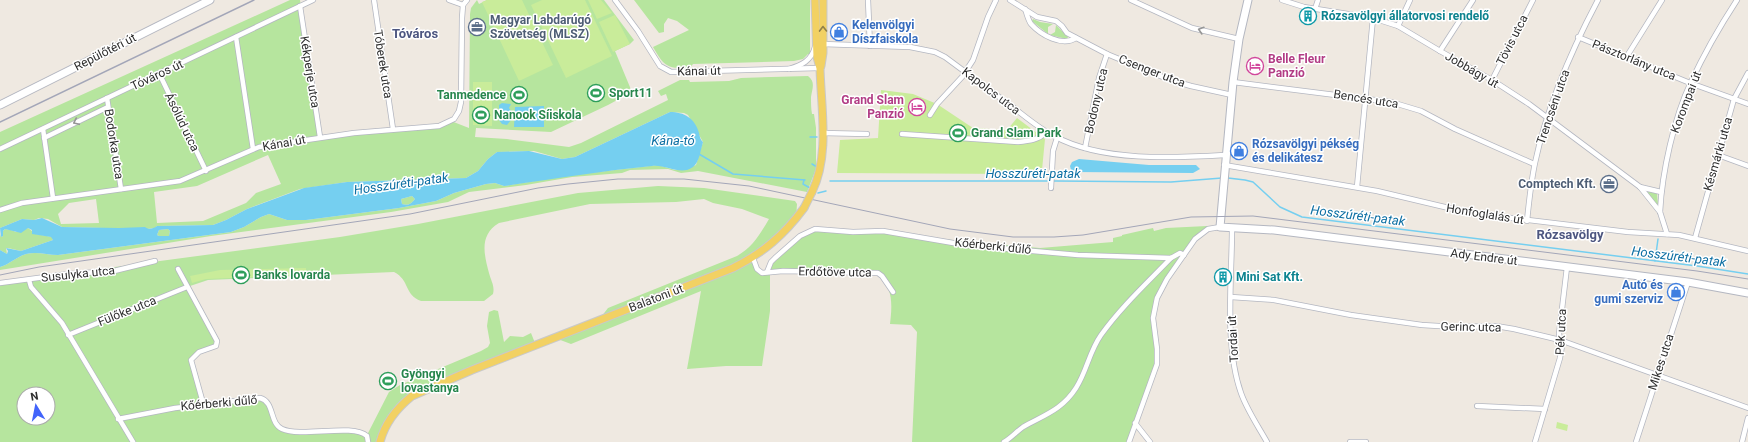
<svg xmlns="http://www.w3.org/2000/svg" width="1748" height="442" font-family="Roboto,sans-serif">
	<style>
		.green { fill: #b6e59e; fill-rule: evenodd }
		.pitch { fill: #c9ec9a }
		.water { fill: #75cff0; fill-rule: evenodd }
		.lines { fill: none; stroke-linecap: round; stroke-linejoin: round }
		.stream { stroke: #75cff0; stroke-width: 1.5 }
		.street-casing { stroke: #b4b7c1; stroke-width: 6 }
		.secondary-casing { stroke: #b4b7c1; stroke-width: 9 }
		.primary-casing { stroke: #c9c9c9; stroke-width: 9 }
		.street { stroke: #fff; stroke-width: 4.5 }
		.secondary { stroke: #fff; stroke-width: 7 }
		.primary { stroke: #f2d163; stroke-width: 7 }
		.tram { stroke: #a3a6b8; stroke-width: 1 }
		.rail { stroke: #a3a6b8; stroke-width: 1.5 }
		.primary-bridge-casing { stroke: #c9c9c9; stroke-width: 9; stroke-linecap: butt }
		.primary-bridge { stroke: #f2d163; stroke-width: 7 }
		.oneway { stroke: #908048 }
		.oneway2 { stroke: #969696 }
		.labels { text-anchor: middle; stroke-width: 3; stroke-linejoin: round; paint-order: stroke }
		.culture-label { font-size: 12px; font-weight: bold; fill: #0d838f; stroke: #fff; text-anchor: start }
		.service-label { font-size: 12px; font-weight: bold; fill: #4e5e75; stroke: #fff; text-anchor: start }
		.shop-label { font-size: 12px; font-weight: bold; fill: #366cbe; stroke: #fff; text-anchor: start }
		.street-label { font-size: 12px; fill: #2e2e2e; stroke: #fff }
		.hotel-label { font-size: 12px; font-weight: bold; fill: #b23c85; stroke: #fff; text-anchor: start }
		.leisure-label { font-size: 12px; font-weight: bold; fill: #27864d; stroke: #fff; text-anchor: start }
		.neighbourhood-label { font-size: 13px; font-weight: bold; fill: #4d5680; stroke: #fff }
		.water-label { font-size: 13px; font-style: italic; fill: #0d6fa3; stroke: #fff }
	</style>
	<rect width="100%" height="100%" fill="#efe9e1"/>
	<g class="green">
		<path d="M290 0H300L320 137 432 127 451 121 469 128 470 14 471 8 477 0 479 4 487 0H604L634 40 630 44 615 51 632 92 608 105 551 132 476 128 475 137 507 139 569 147 581 143 668 100 666 94 661 96 658 91 680 80H689L690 82 729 81 741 78 808 76C816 82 812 89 811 97 811 103 811 109 812 114H814L816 128V169L807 192 698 171 681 173 668 169 630 170 622 173 572 177 526 185 469 192 448 202 391 212 211 236 0 270V267C10 264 16 257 26 254 37 251 47 255 58 255L231 232 244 227 261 217 269 214 287 220H306L399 208 436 201 454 193 486 184 495 183 504 186 571 175 658 165 675 170H684L696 165 703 142 688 115 684 113 670 112 575 157 562 159 534 151 497 152 488 159 478 171 466 178 347 182 300 189 247 209 226 220 213 225 157 226 155 228 147 229 62 227 48 219 39 218 34 220 22 219 0 228V132ZM268 155 281 184 256 193 246 203 203 221 157 223 154 192 197 186ZM96 199 99 223 61 224 58 214 69 203Z"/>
		<path d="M634 0H810V54H808L803 59 794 61 693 64 690 68C667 69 664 66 653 47L689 30 677 21 668 18 664 24V32L659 33Z"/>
		<polygon points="1033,19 1040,22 1053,24 1048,27 1048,34 1032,21"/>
		<polygon points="1056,25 1068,37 1067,39 1050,35 1055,32"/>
		<path d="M658 186 704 188 795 201 797 204 796 219 753 258 757 269 767 272 769 267 810 230 883 231 931 238 1040 248 1113 242V238L1122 236V235L1153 228 1154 231 1166 228 1207 226 1208 229 1199 235 1167 279 1154 306 1158 356 1129 442H912L917 332 911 325 890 324C892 307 894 286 877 275L817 273 770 274V311L762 366H726L687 369 701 291 571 344 555 338 598 321 608 308 737 256C753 247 760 234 769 219L742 209 713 203 704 199 676 202 590 204 499 223C479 235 484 254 489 273 491 281 495 286 493 294L484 301H421C404 295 410 280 394 272L208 280 187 287 218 343 204 350 191 360 203 403 264 399 276 423 287 430 358 431 367 435 389 392 400 385 481 351 488 347 490 343 487 326 489 312 494 310 498 311 504 342 510 336 523 337 531 333 535 343 408 394C393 406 380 423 377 442H0V283L100 271V269L340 237 418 224 578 193ZM24 394H48V418H24Z"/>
		<polygon points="1648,190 1657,194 1658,204 1656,204 1647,192"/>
		<path d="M412 196 415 199C411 204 408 206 402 204L401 199Z"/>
		<polygon points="28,228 36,234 52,237 53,240 21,251 8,248 6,248 7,254 0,250 0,234 1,237 3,236 3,231 5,229 11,230 16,232"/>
		<polygon points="168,229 170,231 169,236 159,236 157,235 159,230"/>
	</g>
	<g class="pitch">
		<polygon points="487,0 522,0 553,65 519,81 482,2"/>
		<polygon points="542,0 585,0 612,56 566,78 531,5"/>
		<polygon points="588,0 601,0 612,13 597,19"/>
		<polygon points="615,15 630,44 613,52 599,22"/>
		<polygon points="473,82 492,82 492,126 473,125"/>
		<polygon points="881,90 913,94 937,104 973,128 1007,130 1017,118 1045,139 1042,170 1029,174 837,173 840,140 878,138"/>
		<polygon points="306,268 306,275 206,279 192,283 190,276 220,270"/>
		<polygon points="1557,422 1568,425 1567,431 1556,428"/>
	</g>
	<g class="water">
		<polygon points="502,103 511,104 509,108 511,111 508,113 511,117 511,120 507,125 502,124 499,120 499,105"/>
		<polygon points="544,106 544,127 514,127 515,107"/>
		<path d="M670 112C684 112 695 118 699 133 700 137 700 139 703 142 701 149 699 163 693 167 681 176 665 164 652 166 602 171 553 179 504 186L495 183 486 184 454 193 436 201 399 208 306 220H287L269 214 261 217 244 227 231 232 58 255C47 255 37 251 26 254 16 257 10 264 0 267V250L7 254 8 251 6 248 21 251 53 240 51 237 32 234V230L28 228 21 233 5 229 3 231V236L1 237 0 228 22 219 34 220 42 218 62 227 119 228 145 227C148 230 153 229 157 226L213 225 226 220 247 209 304 188 347 182 466 178 478 171 488 159 497 152 529 151 562 159 575 157ZM412 196 415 199C411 204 408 206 402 204L401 199ZM168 229 170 231 169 236H159L157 235 159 230Z"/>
		<polygon points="1079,159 1149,165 1196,165 1200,169 1193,173 1074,172 1071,170 1070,166 1072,162"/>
	</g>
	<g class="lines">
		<g class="stream">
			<polyline points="810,137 817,137"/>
			<polyline points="699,154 733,174 805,180"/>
			<polyline points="812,164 817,167"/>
			<polyline points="1228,178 1245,180 1253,182 1280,207 1302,217 1697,266 1748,274"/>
			<polyline points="804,180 803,184 810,188"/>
			<polyline points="830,181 1056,181 1171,182 1222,178"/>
			<polyline points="818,193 826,191"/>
			<polyline points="1655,261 1658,239"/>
		</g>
		<g class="street-casing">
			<g id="street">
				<polyline points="374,0 393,129"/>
				<polyline points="449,0 463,5"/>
				<polyline points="615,0 638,31 660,66 671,72 820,68"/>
				<polyline points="868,0 870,46"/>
				<polyline points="1010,0 1037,17 1056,21 1062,26 1067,33 1107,54 1170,80 1191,86 1232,95"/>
				<polyline points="1131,0 1192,28 1239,39"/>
				<polyline points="1282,0 1304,7 1373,18 1398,26 1440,51 1492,80 1529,104 1640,187 1660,212 1667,234"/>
				<polyline points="300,6 320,137"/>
				<path d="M1025 9C1027 14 1028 20 1031 24 1041 35 1062 47 1076 38"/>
				<polyline points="1315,9 1318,0"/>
				<polyline points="1398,26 1410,0"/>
				<polyline points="236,37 253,149"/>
				<polyline points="1578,37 1690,83 1748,104"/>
				<path d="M822 44 910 47 935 52 945 57C968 74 991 91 1014 108 1027 118 1040 129 1054 136 1102 162 1173 158 1225 155"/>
				<polyline points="1440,51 1473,0"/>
				<polyline points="1627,56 1662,0"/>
				<path d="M789 69C802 65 811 61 815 47"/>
				<polyline points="159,73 206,171"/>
				<polyline points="1492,80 1533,0"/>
				<polyline points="1233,82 1391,102 1421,111 1455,129 1534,164"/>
				<polyline points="107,98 121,189"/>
				<polyline points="930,115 937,104 962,77 973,60 988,17 996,0"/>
				<polyline points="43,129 53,198"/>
				<polyline points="822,133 867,134"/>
				<path d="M902 134 1018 142C1029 141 1039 140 1046 132"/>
				<polyline points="44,138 108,107"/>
				<polyline points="1085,148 1099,78 1107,54"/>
				<polyline points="0,149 313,0"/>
				<polyline points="1718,155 1748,166"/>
				<polyline points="1224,165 1377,191 1470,213 1628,232 1679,235 1748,251"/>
				<polyline points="1357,187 1373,18"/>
				<polyline points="1640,187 1661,192"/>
				<polyline points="1051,188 1053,151 1057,138"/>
				<polyline points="0,210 22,203 180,181 259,147 354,133 439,126 454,119 459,111 461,102 462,18 463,5 467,0"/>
				<path d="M1660 212C1662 172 1674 118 1691 82 1704 54 1720 26 1737 0"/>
				<path d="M1527 221C1529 201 1531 182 1535 163 1547 106 1571 51 1598 0"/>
				<path d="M1232 228C1232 279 1224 345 1241 393 1247 410 1258 426 1267 442"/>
				<polyline points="1695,238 1734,99 1748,73"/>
				<polyline points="753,258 757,269 762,273 783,271 878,273 882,276 893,292"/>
				<polyline points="178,269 217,341 216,346 199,352 191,360 203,403"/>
				<polyline points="767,272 771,262 775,258 800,236 815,229 853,232 883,231 965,245 1078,255 1171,258 1180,253 1184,255"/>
				<polyline points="29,280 31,287 62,323 133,442"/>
				<polyline points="0,283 68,274 114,271 155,261"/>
				<polyline points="1231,297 1274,300 1351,315 1422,325 1455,327 1496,326 1514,329 1560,340 1748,408"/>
				<polyline points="68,335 187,287"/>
				<polyline points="1477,406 1545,409"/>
				<path d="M118 419 175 408 260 398C275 402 269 423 282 429 302 438 352 423 367 436L368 442"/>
				<polyline points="1135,423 1150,442"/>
				<path d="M1004 442C1011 438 1016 432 1023 427 1044 415 1062 410 1076 388 1087 371 1089 352 1101 335 1121 307 1147 283 1171 258"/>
				<polyline points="1129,442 1157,364 1157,349 1153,318 1157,298 1167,279 1195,239 1208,229 1220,227"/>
				<polyline points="1350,442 1366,442"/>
				<polyline points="1535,442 1560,358 1562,346 1559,334 1567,267"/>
				<polyline points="1636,442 1688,282"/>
				<polyline points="1742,442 1748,418"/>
			</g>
		</g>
		<g class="secondary-casing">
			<g id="secondary">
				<polyline points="1248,0 1239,39 1233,82 1220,227 1274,230 1688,282 1748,293"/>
				<polyline points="0,105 210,0"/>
			</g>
		</g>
		<g class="primary-casing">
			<g id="primary">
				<polyline points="821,66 823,53 823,0"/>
				<path d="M812 192C830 155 821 108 820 68L817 57 815 0"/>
				<path d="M380 442C385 423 397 408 412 396L472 370 733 268C763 253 784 235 804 208"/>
			</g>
		</g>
		<use href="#street" class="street"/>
		<use href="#secondary" class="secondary"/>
		<use href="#primary" class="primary"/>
		<polyline class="tram" points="0,275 39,267 410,214 538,188 568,184 618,179 684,179 749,186 950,229 1013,237 1054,237 1083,235 1191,217 1253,216 1697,271 1748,279"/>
		<polyline class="rail" points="0,122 254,0"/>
		<g class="primary-bridge-casing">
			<polyline id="primary-bridge" points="804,208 812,192"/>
		</g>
		<use href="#primary-bridge" class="primary-bridge"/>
	</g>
	<defs><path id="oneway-chevron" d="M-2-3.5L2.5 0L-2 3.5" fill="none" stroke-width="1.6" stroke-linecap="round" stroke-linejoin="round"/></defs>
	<use class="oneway" href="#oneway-chevron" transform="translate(823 29) rotate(-91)"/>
	<g class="oneway2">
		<use href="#oneway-chevron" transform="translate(1201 30) rotate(-163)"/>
		<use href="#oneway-chevron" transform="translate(76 122) rotate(155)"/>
	</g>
	<defs>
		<g id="building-ring" transform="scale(0.9)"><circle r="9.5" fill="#fff" stroke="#0f9aa8" stroke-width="1.5"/><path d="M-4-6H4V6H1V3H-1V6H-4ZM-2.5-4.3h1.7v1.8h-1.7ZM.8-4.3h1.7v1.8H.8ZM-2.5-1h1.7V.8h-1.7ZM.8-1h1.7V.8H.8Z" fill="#0f9aa8"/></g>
		<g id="office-ring" transform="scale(0.9)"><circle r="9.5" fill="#fff" stroke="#5c6f8a" stroke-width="1.5"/><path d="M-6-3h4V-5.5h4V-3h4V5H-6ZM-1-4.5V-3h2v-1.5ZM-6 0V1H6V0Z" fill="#5c6f8a"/></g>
		<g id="shop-ring" transform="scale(0.9)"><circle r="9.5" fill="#fff" stroke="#3f7fe0" stroke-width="1.5"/><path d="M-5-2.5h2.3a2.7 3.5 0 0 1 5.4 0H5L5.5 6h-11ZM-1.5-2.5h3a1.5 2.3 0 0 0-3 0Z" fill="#3f7fe0"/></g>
		<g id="hotel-ring" transform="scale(0.9)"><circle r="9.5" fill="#fff" stroke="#d1479c" stroke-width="1.5"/><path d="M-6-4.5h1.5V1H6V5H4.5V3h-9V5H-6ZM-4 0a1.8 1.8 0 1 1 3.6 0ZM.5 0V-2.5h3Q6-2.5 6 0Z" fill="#d1479c"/></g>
		<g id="stadium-ring" transform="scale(0.9)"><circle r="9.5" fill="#fff" stroke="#2e9e5b" stroke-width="1.5"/><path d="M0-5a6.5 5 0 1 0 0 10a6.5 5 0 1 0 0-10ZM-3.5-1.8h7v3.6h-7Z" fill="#2e9e5b"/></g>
	</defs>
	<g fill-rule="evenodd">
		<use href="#building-ring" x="1308" y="16"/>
		<use href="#office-ring" x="477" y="27"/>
		<use href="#shop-ring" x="839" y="32"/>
		<use href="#hotel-ring" x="1255" y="66"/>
		<use href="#stadium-ring" x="596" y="93"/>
		<use href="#stadium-ring" x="519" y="95"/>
		<use href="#hotel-ring" x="917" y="107"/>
		<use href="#stadium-ring" x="481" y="115"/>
		<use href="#stadium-ring" x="958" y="133"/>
		<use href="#shop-ring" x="1239" y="151"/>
		<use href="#office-ring" x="1609" y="184"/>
		<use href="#stadium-ring" x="241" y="275"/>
		<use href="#building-ring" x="1223" y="277"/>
		<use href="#shop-ring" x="1676" y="292"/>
		<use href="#stadium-ring" x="388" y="381"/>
	</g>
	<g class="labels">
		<g class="culture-label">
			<text x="1321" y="20">Rózsavölgyi állatorvosi rendelő</text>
			<text x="1236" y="281">Mini Sat Kft.</text>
		</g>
		<g class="service-label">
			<text x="490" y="24">Magyar Labdarúgó<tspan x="490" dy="14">Szövetség (MLSZ)</tspan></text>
			<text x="1596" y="188" text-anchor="end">Comptech Kft.</text>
		</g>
		<g class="shop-label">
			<text x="852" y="29">Kelenvölgyi<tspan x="852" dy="14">Díszfaiskola</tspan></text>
			<text x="1252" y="148">Rózsavölgyi pékség<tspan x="1252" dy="14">és delikátesz</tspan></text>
			<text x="1663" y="289" text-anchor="end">Autó és<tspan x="1663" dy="14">gumi szerviz</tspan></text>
		</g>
		<g class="street-label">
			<text transform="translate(1512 40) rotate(-63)" y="4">Tövis utca</text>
			<text transform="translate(105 52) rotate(-27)" y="4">Repülőtéri út</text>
			<text transform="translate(1634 60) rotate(22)" y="4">Pásztorlány utca</text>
			<text transform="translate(383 64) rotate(81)" y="4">Tóberek utca</text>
			<text transform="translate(1472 70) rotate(30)" y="4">Jobbágy út</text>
			<text transform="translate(699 71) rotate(-1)" y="4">Kánai út</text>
			<text transform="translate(1152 71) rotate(21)" y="4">Csenger utca</text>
			<text transform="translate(310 72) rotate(81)" y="4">Kékperje utca</text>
			<text transform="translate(157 75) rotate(-25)" y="4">Tóváros út</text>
			<text transform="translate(991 91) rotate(37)" y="4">Kapolcs utca</text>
			<text transform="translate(1366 99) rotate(9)" y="4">Bencés utca</text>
			<text transform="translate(1096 101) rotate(-77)" y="4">Bodony utca</text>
			<text transform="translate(1686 102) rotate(-69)" y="4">Korompai út</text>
			<text transform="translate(1553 107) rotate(-71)" y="4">Trencséni utca</text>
			<text transform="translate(182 122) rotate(64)" y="4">Ásólúd utca</text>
			<text transform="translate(284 143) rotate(-10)" y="4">Kánai út</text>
			<text transform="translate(114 144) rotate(81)" y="4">Bodorka utca</text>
			<text transform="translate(1718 154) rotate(-74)" y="4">Késmárki utca</text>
			<text transform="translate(1485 214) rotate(9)" y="4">Honfoglalás út</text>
			<text transform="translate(993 246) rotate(6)" y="4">Kőérberki dűlő</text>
			<text transform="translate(1484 257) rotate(7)" y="4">Ady Endre út</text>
			<text transform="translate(835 272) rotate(1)" y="4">Erdőtöve utca</text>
			<text transform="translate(78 274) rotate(-6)" y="4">Susulyka utca</text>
			<text transform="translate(656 298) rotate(-21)" y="4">Balatoni út</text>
			<text transform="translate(127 311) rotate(-22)" y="4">Fülőke utca</text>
			<text transform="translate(1471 327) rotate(1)" y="4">Gerinc utca</text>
			<text transform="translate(1561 332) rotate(-87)" y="4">Pék utca</text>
			<text transform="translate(1233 339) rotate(-93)" y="4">Tordai út</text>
			<text transform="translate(1661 362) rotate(-72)" y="4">Mikes utca</text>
			<text transform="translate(219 403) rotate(-5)" y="4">Kőérberki dűlő</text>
		</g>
		<g class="hotel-label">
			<text x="1268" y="63">Belle Fleur<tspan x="1268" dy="14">Panzió</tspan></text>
			<text x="904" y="104" text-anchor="end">Grand Slam<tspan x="904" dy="14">Panzió</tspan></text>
		</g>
		<g class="leisure-label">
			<text x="609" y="97">Sport11</text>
			<text x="506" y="99" text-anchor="end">Tanmedence</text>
			<text x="494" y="119">Nanook Síiskola</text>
			<text x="971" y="137">Grand Slam Park</text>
			<text x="254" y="279">Banks lovarda</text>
			<text x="401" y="378">Gyöngyi<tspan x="401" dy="14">lovastanya</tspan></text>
		</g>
		<g class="neighbourhood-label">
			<text x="415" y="38">Tóváros</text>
			<text x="1570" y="239">Rózsavölgy</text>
		</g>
		<g class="water-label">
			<text x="673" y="145">Kána-tó</text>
			<text x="1033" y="178">Hosszúréti-patak</text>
			<text transform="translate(401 183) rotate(-8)" y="5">Hosszúréti-patak</text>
			<text transform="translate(1358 215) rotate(7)" y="5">Hosszúréti-patak</text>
			<text transform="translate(1679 256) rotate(7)" y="5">Hosszúréti-patak</text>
		</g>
	</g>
	<g transform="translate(36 406) rotate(350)"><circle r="19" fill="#ffffff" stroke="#ababab"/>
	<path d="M0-3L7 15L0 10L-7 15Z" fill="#4264fb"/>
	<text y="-6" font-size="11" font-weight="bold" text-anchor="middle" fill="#2e2e2e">N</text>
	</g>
</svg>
